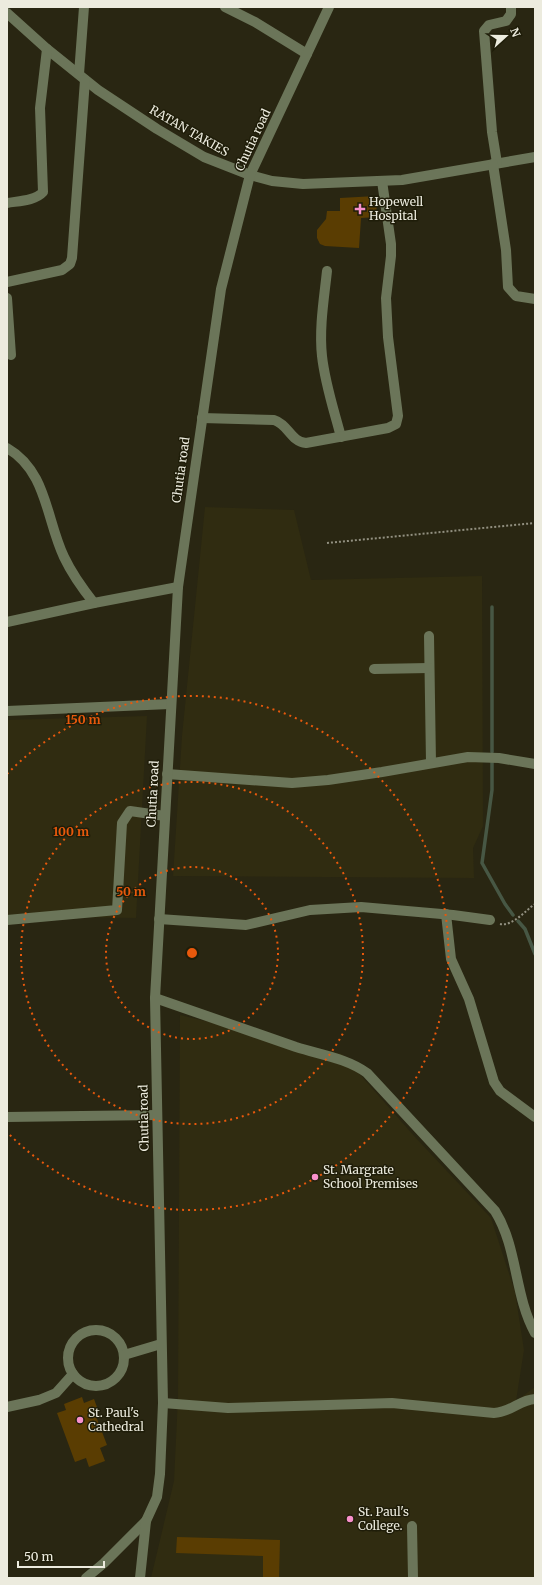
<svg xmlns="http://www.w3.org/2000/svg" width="542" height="1585" font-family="Merriweather,serif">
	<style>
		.built { fill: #302c11 }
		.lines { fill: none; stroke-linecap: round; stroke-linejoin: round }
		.stream { stroke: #475744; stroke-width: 3.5 }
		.building { fill: #5a3d02 }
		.path { stroke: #929080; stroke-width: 2; stroke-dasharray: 2 2; stroke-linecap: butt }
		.minor { stroke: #6b7559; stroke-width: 10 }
		.ring { fill: none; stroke: #e8590c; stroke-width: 2; stroke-dasharray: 2 4 }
		.poi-dot { fill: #f890cb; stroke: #1f1d09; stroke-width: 1.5 }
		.labels { text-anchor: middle; stroke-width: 3; stroke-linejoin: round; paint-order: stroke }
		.street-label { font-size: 12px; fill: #ecebde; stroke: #1f1d09 }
		.poi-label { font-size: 12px; fill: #ecebde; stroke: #1f1d09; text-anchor: start }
		.centre { fill: #e8590c; stroke: #1f1d09; stroke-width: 2 }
		.ring-label { font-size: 12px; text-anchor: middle; font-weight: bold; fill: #e8590c; stroke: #1f1d09; stroke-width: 3; stroke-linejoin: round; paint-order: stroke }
	</style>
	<rect width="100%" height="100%" fill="#292612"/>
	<g class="built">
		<polygon points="205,507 294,510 311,580 482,576 483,826 473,848 474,878 173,876 182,736"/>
		<polygon points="147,716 136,918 7,916 7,720"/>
		<polygon points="180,1015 342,1054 414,1136 491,1218 515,1292 524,1350 516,1401 535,1387 535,1578 151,1578 174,1481 178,1398"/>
	</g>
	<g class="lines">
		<g class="stream">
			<polyline points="492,752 492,607"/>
			<polyline points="492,760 492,790 482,863 505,904 513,915"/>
			<polyline points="518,921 525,929 535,954"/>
		</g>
	</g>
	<g class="building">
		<polygon points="376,196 377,217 361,218 359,248 325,246 320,244 317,238 317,230 326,219 327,211 340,211 340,198"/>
		<polygon points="82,1397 84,1403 94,1399 98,1410 94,1411 107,1445 100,1448 105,1461 89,1467 86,1458 75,1462 57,1413 66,1410 64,1404"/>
		<polygon points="177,1537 280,1540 279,1578 263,1578 263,1556 176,1553"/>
	</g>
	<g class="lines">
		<g class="path">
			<polyline points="327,543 535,523"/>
			<path d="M500 924C512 927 526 910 535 904"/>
		</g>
		<g class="minor">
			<polyline points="225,7 255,22 307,54"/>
			<polyline points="7,13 47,49 98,90 157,129 204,157 250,175 272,181 303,184 402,180 535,157"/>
			<polyline points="79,74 84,7"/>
			<polyline points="497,163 492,132 484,31 489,25 506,21 511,14 511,7"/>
			<polyline points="493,164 506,250 508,287 516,296 535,299"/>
			<path d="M7 203C18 201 35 201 43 192L40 108 47 49"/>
			<path d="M327 271C324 299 319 328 322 356 325 384 334 410 341 437"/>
			<polyline points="7,282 62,270 70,264 72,258 85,80"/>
			<polyline points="7,298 11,355"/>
			<path d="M202 418 274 420C288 424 291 442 306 443L388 428 396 424 398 416 388 337 386 298 391 256V244L382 181"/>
			<path d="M7 448C47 471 46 519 64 557 72 574 82 588 94 603"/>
			<polyline points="7,622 94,603 178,587"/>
			<polyline points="429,636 431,763"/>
			<polyline points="374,669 429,668"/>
			<polyline points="7,711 170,704"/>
			<polyline points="167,774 292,783 328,780 382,772 468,757 499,758 535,764"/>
			<polyline points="446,914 451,959 469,999 494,1082 500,1091 535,1117"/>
			<polyline points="159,919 246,925 310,910 361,907 453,915 490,920"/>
			<polyline points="7,920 117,910 122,823 130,811 165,816"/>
			<path d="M155 998C202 1014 249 1031 296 1047 321 1055 346 1058 367 1073L495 1211C518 1248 514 1295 535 1333"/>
			<polyline points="7,1117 157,1115"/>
			<circle cx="96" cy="1358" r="28"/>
			<polyline points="124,1355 161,1344"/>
			<path d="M163 1403 228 1408 392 1403 494 1413C512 1412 519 1400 535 1399"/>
			<polyline points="7,1407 39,1400 56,1393 73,1374"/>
			<polyline points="412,1526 413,1578"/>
			<polyline points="86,1578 104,1563 146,1521 157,1497 160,1474 163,1403 155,998 178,587 221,289 250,175 329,7"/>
			<polyline points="140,1578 146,1521"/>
		</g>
	</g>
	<g class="ring">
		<circle cx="192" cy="953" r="86"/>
		<circle cx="192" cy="953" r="171"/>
		<path d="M7 774A257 257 0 1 1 7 1132"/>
	</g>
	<g class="poi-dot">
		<path d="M358 203h4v4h4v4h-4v4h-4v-4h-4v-4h4z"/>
		<circle cx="315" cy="1177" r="4"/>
		<circle cx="80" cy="1420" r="4"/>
		<circle cx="350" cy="1519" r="4"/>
	</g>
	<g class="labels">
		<g class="street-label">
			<text transform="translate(189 131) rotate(30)" y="4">RATAN TAKIES</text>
			<text transform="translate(253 140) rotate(-65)" y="4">Chutia road</text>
			<text transform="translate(181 470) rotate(-82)" y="4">Chutia road</text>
			<text transform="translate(153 794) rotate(-87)" y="4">Chutia road</text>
			<text transform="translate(144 1118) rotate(-91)" y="4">Chutia road</text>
		</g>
		<g class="poi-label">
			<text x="369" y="206">Hopewell<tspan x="369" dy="14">Hospital</tspan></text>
			<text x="323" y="1174">St. Margrate<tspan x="323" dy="14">School Premises</tspan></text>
			<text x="88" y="1417">St. Paul's<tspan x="88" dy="14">Cathedral</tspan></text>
			<text x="358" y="1516">St. Paul's<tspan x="358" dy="14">College.</tspan></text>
		</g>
	</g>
	<circle cx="192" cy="953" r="6" class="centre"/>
	<g class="ring-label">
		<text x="83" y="724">150 m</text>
		<text x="71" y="836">100 m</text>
		<text x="131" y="896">50 m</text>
	</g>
	<rect width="542" height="1585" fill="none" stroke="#ecebde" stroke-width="16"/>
	<g transform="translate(506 36) rotate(69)" stroke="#1f1d09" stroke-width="3" paint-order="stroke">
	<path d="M0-3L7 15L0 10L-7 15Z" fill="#ecebde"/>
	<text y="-6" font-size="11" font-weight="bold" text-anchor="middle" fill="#ecebde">N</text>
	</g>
	<path d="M18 1561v6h86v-6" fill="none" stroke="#ecebde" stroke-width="2"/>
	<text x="24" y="1561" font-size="12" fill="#ecebde" stroke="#1f1d09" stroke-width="3" paint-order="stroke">50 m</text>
</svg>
